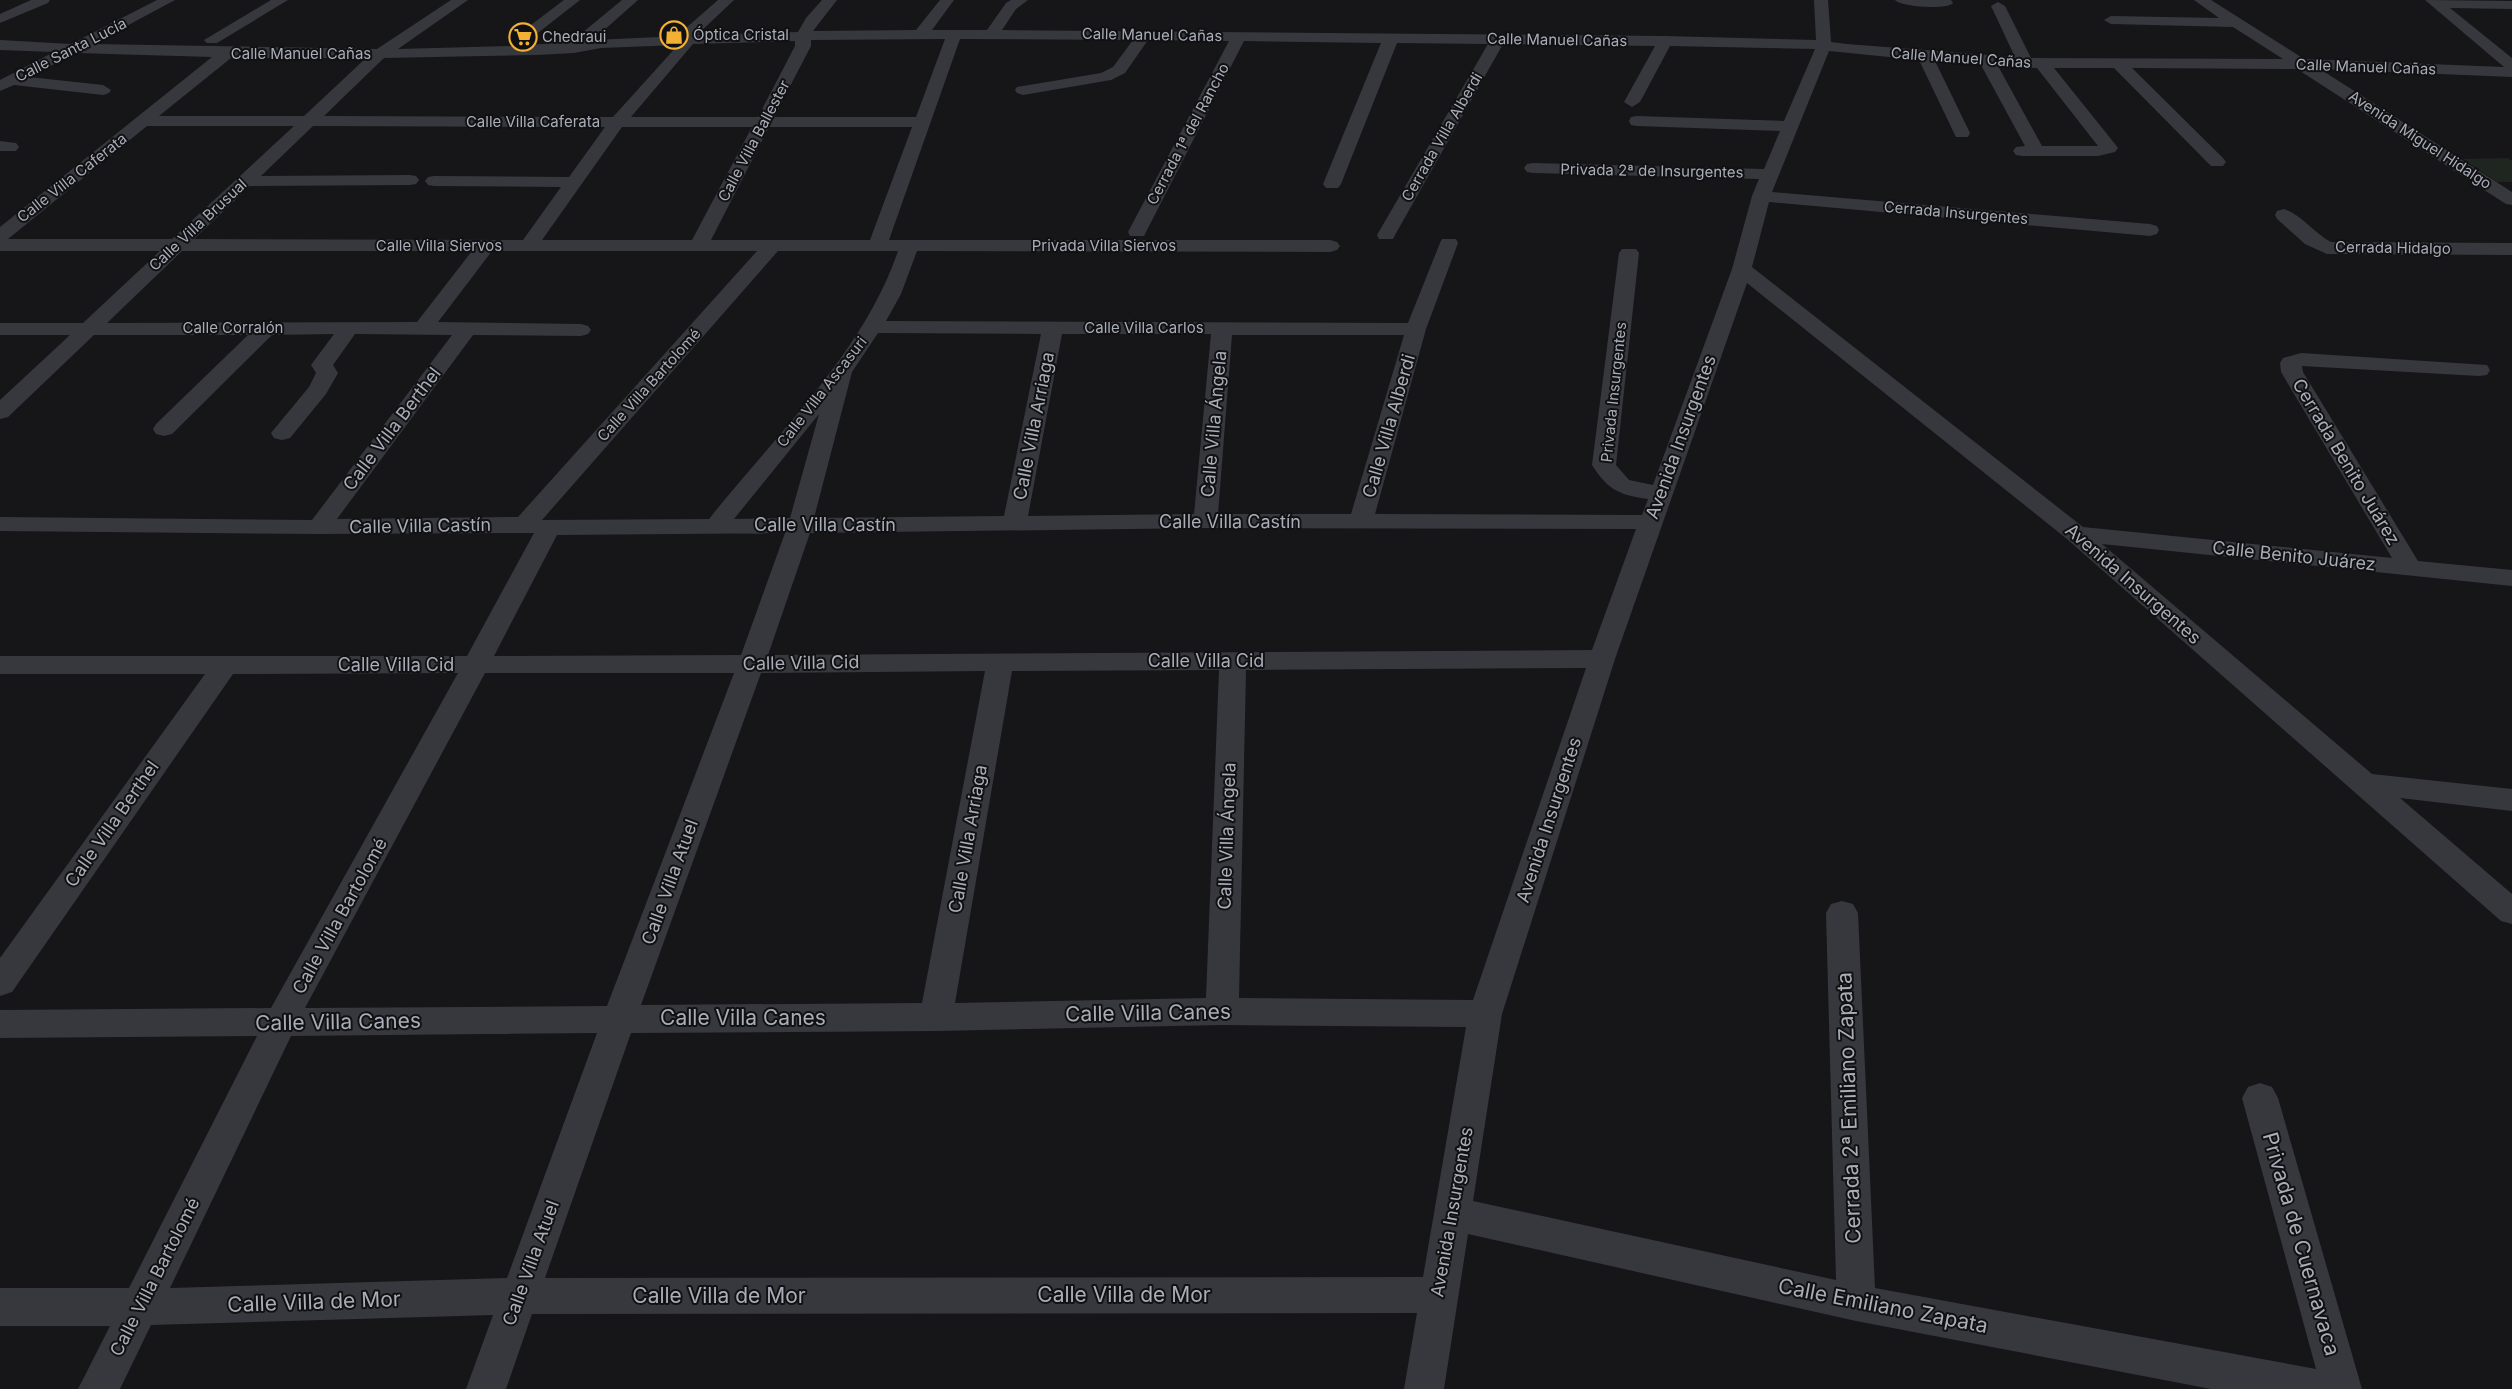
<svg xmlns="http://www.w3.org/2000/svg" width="2512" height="1389" font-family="Inter,sans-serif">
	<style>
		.green { fill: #1e261f }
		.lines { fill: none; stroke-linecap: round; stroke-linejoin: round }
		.minor { fill: #37383d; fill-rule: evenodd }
		.labels { text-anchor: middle; stroke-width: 4; stroke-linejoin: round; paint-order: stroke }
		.far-poi-label { font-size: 15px; fill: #a8adb8; stroke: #111113; text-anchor: start }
		.far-street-label { font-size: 15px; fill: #a8adb8; stroke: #111113 }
		.street-label { font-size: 18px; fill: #a8adb8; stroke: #111113 }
		.near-street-label { font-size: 21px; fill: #a8adb8; stroke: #111113 }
	</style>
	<rect width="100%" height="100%" fill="#161618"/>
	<polygon class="green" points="2508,158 2512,161 2512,182 2497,182 2463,159"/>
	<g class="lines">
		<g class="minor">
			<polygon points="31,0 50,0 48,3 0,23 0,14"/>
			<path d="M157 0H175L93 44 377 49 451 0H468L398 49 514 46 571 42 622 0H638L593 40 682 36 686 28 718 0H734L697 35 798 32 806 18 822 0H837L813 31 916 30 940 0H954L932 30H987L1006 3 1011 0H1028L1016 9 1002 30 1665 36 1816 40 1814 0H1828L1831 42 1847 44 2015 57 1991 6 1998 2 2005 6 2031 58 2283 59 2233 27 2111 24 2104 20 2111 16 2219 18 2194 0H2211L2304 59 2504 67 2425 0 2512 1V9L2450 8 2512 58V77L2320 69 2512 192V205L2506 204 2297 69 2132 68 2223 158 2226 162 2223 166H2211L2114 68H2054L2115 144 2118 148 2115 152 2098 156H2022L2016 155 2013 151 2016 147 2025 146 1981 65 1935 61 1970 133 1968 137H1956L1954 133 1919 60 1829 51 1772 192 2150 224 2157 226 2159 230 2157 234 2150 236 1769 202 1752 267 2083 527 2392 558 2281 372 2280 363 2283 358 2301 353 2487 365 2490 370 2487 375 2479 376 2302 366 2303 372 2418 561 2512 570V586L2102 544 2372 774 2512 789V811L2400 798 2512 894V924L2501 921 2067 539 1747 283 1615 659 1502 1014 1473 1201 1836 1280 1826 913 1831 904 1842 901 1853 904 1858 913 1875 1288 2316 1369 2242 1098 2248 1087 2260 1083 2272 1087 2278 1098 2362 1389H2211L1856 1321 1468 1234 1444 1389H1404L1417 1313 532 1314 506 1389H466L493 1315 151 1325 120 1389H78L110 1326H0V1288H129L257 1036 0 1038V1010L271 1008 458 673 233 674 12 992 0 996V958L205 674H0V656H467L534 533 319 534 0 531V517L312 520 452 335 355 334 333 365 338 373 326 394 290 438 282 440 274 438 271 433 309 387 316 373 311 365 334 334 272 335 172 434 164 436 156 434 153 429 156 424 248 335H94L8 417 0 419V400L70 335H0V323H83L160 251H0V227L212 57 76 53 29 77 103 85 111 90 109 93 103 95 14 85 0 91V80L54 52 0 50V40L71 44ZM945 39 916 117H774L811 46V40ZM960 39 1133 40 1113 67 1101 73 1017 87 1015 90 1017 93 1023 95 1111 80 1125 73 1148 40 1229 41 1128 232 1130 236H1144L1146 232 1244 41 1381 43 1323 184 1326 188H1338L1341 184 1397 43 1488 44 1377 235 1379 239H1393L1395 235 1503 44 1655 46 1624 102 1632 107 1640 102 1670 46 1815 49 1784 121 1637 116 1631 117 1629 121 1631 125 1637 126 1780 131 1764 169 1533 163 1527 164 1524 168 1527 172 1533 173 1759 179 1752 196 1732 269 1653 485 1629 480 1616 465 1639 253 1636 249H1622L1619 253 1592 465C1608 490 1619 495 1648 499L1642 515 1375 514 1426 329 1458 243 1456 239H1442L1440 243 1408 323 886 321 901 294 917 251 1330 252 1337 250 1340 246 1337 242 1330 240H889ZM795 41V46L758 117H631L693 44ZM678 45 613 117 324 116 384 58 536 55 574 53 601 48ZM231 58H366L304 116H159ZM1998 66 2037 68 2098 146H2042ZM147 126H294L172 239H8ZM313 126 605 127 569 177 434 176 428 177 425 181 428 185 434 186 561 187 523 240 194 239 250 186 410 185 416 184 419 180 416 176 410 175 261 176ZM622 127H752L692 240H542ZM769 127H912L870 240H711ZM182 251H472L417 322 107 323ZM492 251H757L518 517 337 519 473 335 581 336 588 334 591 330 588 326 581 324 438 322ZM778 251H898C864 352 774 437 709 519L542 520ZM878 333 1041 334 1004 516 814 518 852 372ZM1062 334H1211L1194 514 1028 516ZM1232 335H1404L1351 514H1218ZM819 414 790 518 734 519ZM1205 528 1636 529 1592 650 768 655 810 533ZM785 533 741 655 494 656 557 535ZM1586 668 1473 1000 1239 998 1246 670ZM1219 670 1206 998 955 1003 1012 671ZM985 671 922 1003 641 1005 761 673ZM485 673H734L607 1006 305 1008ZM1222 1025 1466 1027 1423 1277 545 1278 631 1033 936 1031ZM597 1033 507 1278 170 1288 291 1036Z"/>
			<polygon points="271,0 288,0 217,43 207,43 204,40"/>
			<polygon points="564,0 580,0 525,43 515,43 512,40 515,37"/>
			<path d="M1895 0H1951L1953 3C1948 10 1900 7 1895 0Z"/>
			<polygon points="0,141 16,143 19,147 16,151 0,151"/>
			<path d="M2284 209C2301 214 2315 234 2331 242L2512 243V255L2327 254 2305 244 2277 219 2275 215 2277 211Z"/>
		</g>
	</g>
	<defs>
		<g id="shop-ring" transform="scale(1.4375)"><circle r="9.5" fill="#111113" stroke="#f2b134" stroke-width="1.5"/><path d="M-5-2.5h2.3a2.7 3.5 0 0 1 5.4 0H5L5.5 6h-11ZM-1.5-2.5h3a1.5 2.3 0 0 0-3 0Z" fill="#f2b134"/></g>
		<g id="supermarket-ring" transform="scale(1.4375)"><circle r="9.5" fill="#111113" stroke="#f2b134" stroke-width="1.5"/><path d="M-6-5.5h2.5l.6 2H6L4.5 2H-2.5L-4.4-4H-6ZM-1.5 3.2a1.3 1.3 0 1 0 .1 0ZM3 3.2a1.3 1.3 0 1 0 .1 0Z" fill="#f2b134"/></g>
	</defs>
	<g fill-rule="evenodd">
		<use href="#shop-ring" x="674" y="35"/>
		<use href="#supermarket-ring" x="523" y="37"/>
	</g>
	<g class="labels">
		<g class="far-poi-label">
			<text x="693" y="40">Óptica Cristal</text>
			<text x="542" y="42">Chedraui</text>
		</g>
		<g class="far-street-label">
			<text transform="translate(1152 35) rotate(1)" y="5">Calle Manuel Cañas</text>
			<text transform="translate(1557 40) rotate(1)" y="5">Calle Manuel Cañas</text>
			<text transform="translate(71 50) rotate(-27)" y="5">Calle Santa Lucía</text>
			<text x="301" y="59">Calle Manuel Cañas</text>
			<text transform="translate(1961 58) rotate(4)" y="5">Calle Manuel Cañas</text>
			<text transform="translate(2366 67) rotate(2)" y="5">Calle Manuel Cañas</text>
			<text x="533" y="127">Calle Villa Caferata</text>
			<text transform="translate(1188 134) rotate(-62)" y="5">Cerrada 1ª del Rancho</text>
			<text transform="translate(1442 137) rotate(-60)" y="5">Cerrada Villa Alberdi</text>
			<text transform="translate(2420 140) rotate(33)" y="5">Avenida Miguel Hidalgo</text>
			<text transform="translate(754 141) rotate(-62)" y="5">Calle Villa Ballester</text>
			<text transform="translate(1652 171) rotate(1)" y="5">Privada 2ª de Insurgentes</text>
			<text transform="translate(72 178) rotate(-38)" y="5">Calle Villa Caferata</text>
			<text transform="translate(1956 213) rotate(5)" y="5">Cerrada Insurgentes</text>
			<text transform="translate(198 225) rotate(-43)" y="5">Calle Villa Brusual</text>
			<text x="439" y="251">Calle Villa Siervos</text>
			<text x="1104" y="251">Privada Villa Siervos</text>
			<text transform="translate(2393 248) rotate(1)" y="5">Cerrada Hidalgo</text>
			<text x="233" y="333">Calle Corralón</text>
			<text x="1144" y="333">Calle Villa Carlos</text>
			<text transform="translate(649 385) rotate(-48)" y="5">Calle Villa Bartolomé</text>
			<text transform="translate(822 392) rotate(-52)" y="5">Calle Villa Ascasuri</text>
			<text transform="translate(1614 392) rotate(-84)" y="5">Privada Insurgentes</text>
		</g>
		<g class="street-label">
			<text transform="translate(1214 424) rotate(-85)" y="6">Calle Villa Ángela</text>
			<text transform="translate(1034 426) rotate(-79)" y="6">Calle Villa Arriaga</text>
			<text transform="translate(1389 426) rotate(-74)" y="6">Calle Villa Alberdi</text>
			<text transform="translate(392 429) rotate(-53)" y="6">Calle Villa Berthel</text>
			<text transform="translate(1681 437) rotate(-70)" y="6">Avenida Insurgentes</text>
			<text transform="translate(2346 462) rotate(59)" y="6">Cerrada Benito Juárez</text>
			<text x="1230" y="528">Calle Villa Castín</text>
			<text x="825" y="531">Calle Villa Castín</text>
			<text transform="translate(420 526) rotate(-1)" y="6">Calle Villa Castín</text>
			<text transform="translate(2294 556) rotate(6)" y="6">Calle Benito Juárez</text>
			<text transform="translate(2133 584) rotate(41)" y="6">Avenida Insurgentes</text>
			<text x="1206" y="667">Calle Villa Cid</text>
			<text transform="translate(801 663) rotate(-1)" y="6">Calle Villa Cid</text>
			<text x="396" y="671">Calle Villa Cid</text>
			<text transform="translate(1549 820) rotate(-72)" y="6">Avenida Insurgentes</text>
			<text transform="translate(112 824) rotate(-55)" y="6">Calle Villa Berthel</text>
			<text transform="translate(1227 836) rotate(-88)" y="6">Calle Villa Ángela</text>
			<text transform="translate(968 839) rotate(-80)" y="6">Calle Villa Arriaga</text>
			<text transform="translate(670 882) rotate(-70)" y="6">Calle Villa Atuel</text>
			<text transform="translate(340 916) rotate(-61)" y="6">Calle Villa Bartolomé</text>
			<text transform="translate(1452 1212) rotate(-80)" y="6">Avenida Insurgentes</text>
			<text transform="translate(531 1263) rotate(-70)" y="6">Calle Villa Atuel</text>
			<text transform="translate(155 1277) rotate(-63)" y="6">Calle Villa Bartolomé</text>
		</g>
		<g class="near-street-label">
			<text transform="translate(1148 1013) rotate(-1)" y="7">Calle Villa Canes</text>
			<text x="743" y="1025">Calle Villa Canes</text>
			<text transform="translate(338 1022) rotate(-1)" y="7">Calle Villa Canes</text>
			<text transform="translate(1849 1108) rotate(-92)" y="7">Cerrada 2ª Emiliano Zapata</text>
			<text transform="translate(2301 1244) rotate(74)" y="7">Privada de Cuernavaca</text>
			<text x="1124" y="1302">Calle Villa de Mor</text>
			<text x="719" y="1303">Calle Villa de Mor</text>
			<text transform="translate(314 1302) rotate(-2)" y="7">Calle Villa de Mor</text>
			<text transform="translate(1883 1306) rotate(11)" y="7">Calle Emiliano Zapata</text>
		</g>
	</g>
</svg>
